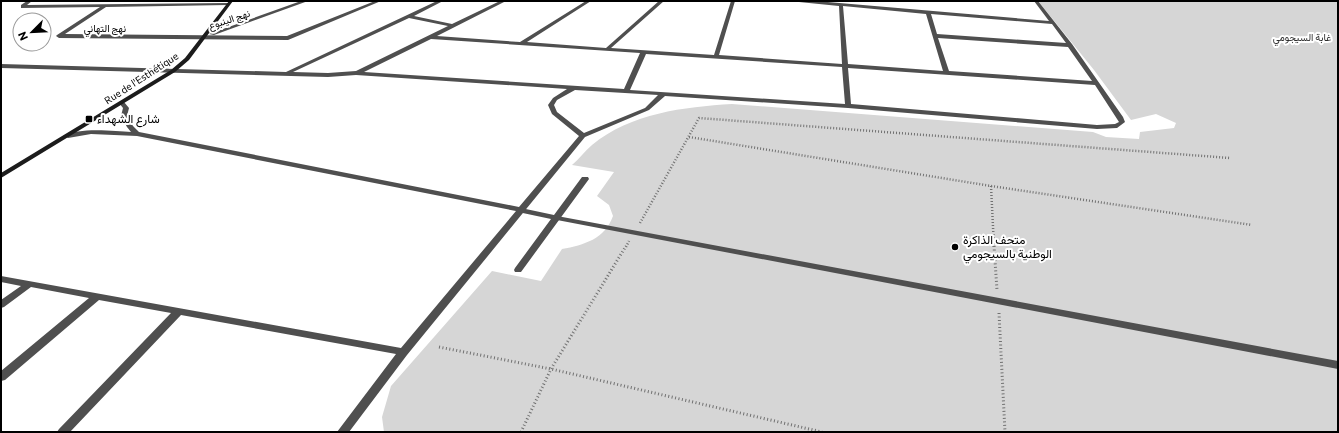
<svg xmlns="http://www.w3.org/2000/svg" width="1339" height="433" font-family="Commissioner,Vazirmatn,sans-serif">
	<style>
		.green { fill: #d6d6d6 }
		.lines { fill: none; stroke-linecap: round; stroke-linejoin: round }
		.path-far1 { stroke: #717171; stroke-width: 2.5; stroke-dasharray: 1 2; stroke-linecap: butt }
		.path { stroke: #717171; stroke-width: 3; stroke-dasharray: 1 2.5; stroke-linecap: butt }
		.lane { fill: #4f4f4f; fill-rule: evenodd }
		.street { fill: #4f4f4f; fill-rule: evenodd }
		.secondary { fill: #1c1c1c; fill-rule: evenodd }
		.poi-dot { fill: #000; stroke: #fff; stroke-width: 1.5 }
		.labels { text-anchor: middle; stroke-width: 4; stroke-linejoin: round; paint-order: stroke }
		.far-street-label { font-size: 10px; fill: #000; stroke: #fff }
		.far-park-label { font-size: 10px; fill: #2d2d2d; stroke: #fff }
		.poi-label { font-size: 12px; fill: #000; stroke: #fff; text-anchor: start }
	</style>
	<rect width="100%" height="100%" fill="#fff"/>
	<path class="green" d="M1038 1H1338V432H384L382 417 391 386 492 271 541 281 562 249C584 245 605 239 613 216L609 205 597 196 614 172 572 165C579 159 585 151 592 145 631 113 684 107 732 104L1093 132 1106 137 1139 139 1140 132 1174 128 1176 123 1156 114 1131 120 1094 70Z"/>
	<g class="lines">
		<g class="path-far1">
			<polyline points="689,137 991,186 1252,225"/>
			<polyline points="991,186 994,247"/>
			<polyline points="640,223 699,118 1230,158"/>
			<polyline points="626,247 629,241"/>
		</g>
		<g class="path">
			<polyline points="994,246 997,290"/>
			<polyline points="999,313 1005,432"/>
			<polyline points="439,347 551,369 822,432"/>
			<polyline points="521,432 551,369 626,246"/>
		</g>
		<polygon class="lane" points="582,177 588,177 589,179 521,272 515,272 514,270 515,268 551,219 518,212 517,210 518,208 521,208 554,215"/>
		<g class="street">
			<polygon points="27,1 32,1 27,5 228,3 230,4 228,5 106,7 65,34 287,36 375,1 381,1 288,40 59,38 56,36 57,35 100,7 21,8 21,5"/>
			<polygon points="301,1 308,1 214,35 209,34"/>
			<path d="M437 1H443L414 16 452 24 500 1H506L437 36 520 42 586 1H591L527 42 606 48 659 1H664L611 48 714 55 731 1H735L719 55 842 64 839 6 799 2 797 1H816L1049 21 1034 1H1038L1072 44 1123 117 1125 122 1117 128 1097 129 848 108 665 96 649 110 585 137 407 355 349 432H337L396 354 181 315 70 432H57L59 429 171 313 99 300 5 380 1 381V371L89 298 31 287 4 307 1 308V300L21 286 1 282V276L401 348 516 211 137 136 91 134 68 138 65 136C77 127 115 131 131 132L127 127 121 116 123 108 119 103 120 102H124L129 108 127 116 133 126 139 132 519 207 579 136 552 114 548 105 553 98 567 89 356 75 328 77 1 68V64L286 72ZM843 6 926 14 943 71 848 64ZM931 14 1052 24 1066 43 937 34ZM409 18 448 26 356 71 328 73 293 72ZM938 38 1068 47 1092 81 949 71ZM431 39 640 53 624 89 364 72ZM646 54 842 67 845 104 630 90ZM848 68 1095 85 1119 122 1115 124 1097 125 851 104ZM575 90 658 95 645 108 584 133 557 112 554 105 557 100Z"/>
			<polygon points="554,216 557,216 1338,361 1338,369 557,220 553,218"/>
		</g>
		<polygon class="secondary" points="229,1 233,1 189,60 175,72 1,178 1,173 171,70 185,58"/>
	</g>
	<g class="poi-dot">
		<rect x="85" y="115" width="8" height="8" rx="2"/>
		<circle cx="955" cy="247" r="4"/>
	</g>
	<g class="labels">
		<g class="far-street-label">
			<text transform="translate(229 19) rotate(-18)" y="4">نهج الينبوع</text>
			<text x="105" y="32">نهج التهاني</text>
			<text transform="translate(141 78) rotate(-33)" y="4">Rue de l'Esthétique</text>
		</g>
		<g class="far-park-label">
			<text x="1302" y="41">غابة السيجومي</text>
		</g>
		<g class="poi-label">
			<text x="97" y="123">شارع الشهداء</text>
			<text x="963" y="244">متحف الذاكرة<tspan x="963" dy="14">الوطنية بالسيجومي</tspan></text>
		</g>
	</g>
	<rect width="1339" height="433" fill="none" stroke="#000000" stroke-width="4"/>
	<g transform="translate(32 32) rotate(246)"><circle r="19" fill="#ffffff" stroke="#999999"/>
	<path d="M0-3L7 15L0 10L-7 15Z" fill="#000000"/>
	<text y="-6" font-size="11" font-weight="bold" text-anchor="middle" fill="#000000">N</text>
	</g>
</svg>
